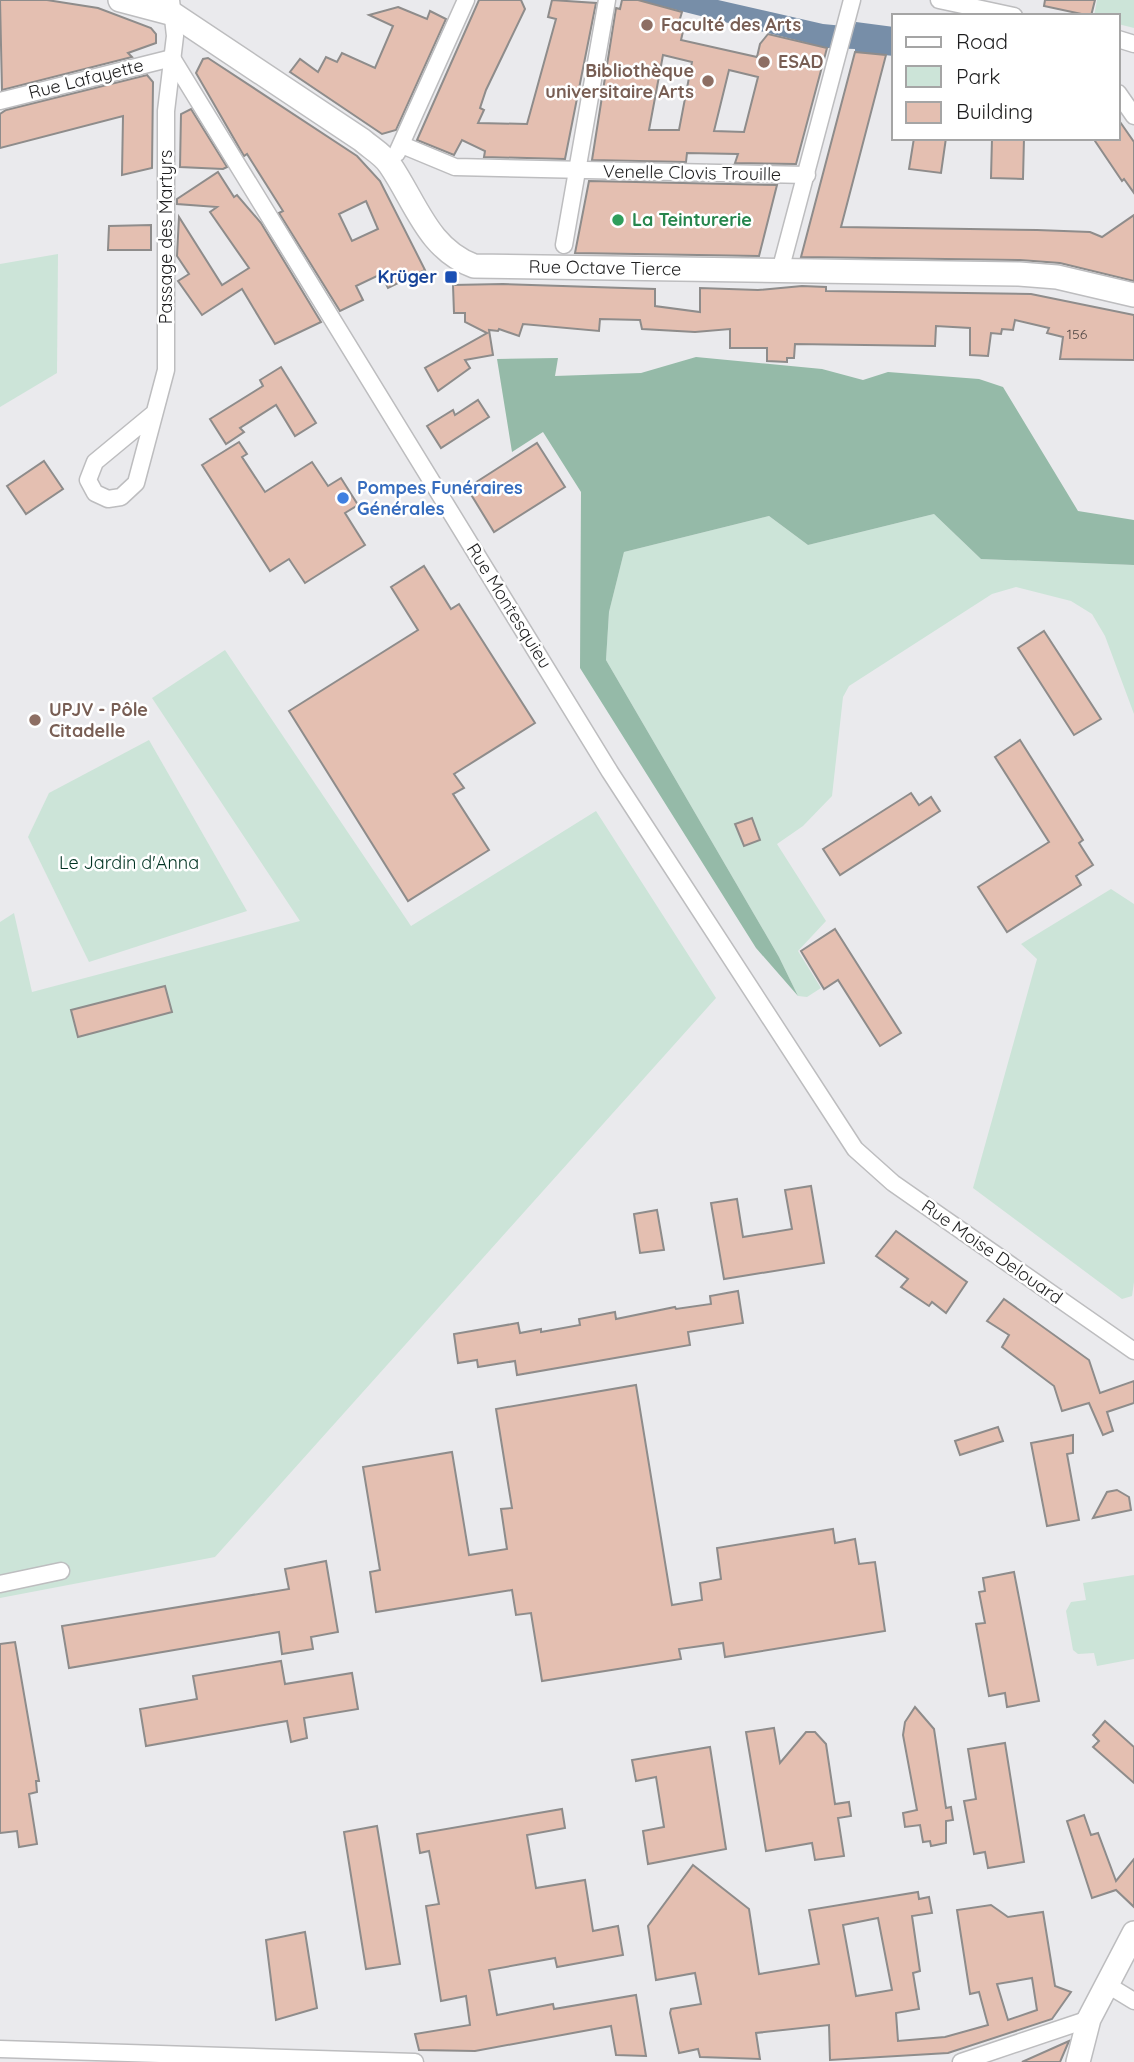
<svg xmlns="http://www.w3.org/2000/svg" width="1134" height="2062" font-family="Quicksand,sans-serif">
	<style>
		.green { fill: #cce4d8 }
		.forest { fill: #95baa8 }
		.water { fill: #778ea8 }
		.building { fill: #e4bfb1; stroke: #8e8c8b; stroke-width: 2; fill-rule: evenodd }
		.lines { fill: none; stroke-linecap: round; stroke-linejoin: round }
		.street-casing { stroke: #bdbdbf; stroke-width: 19 }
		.secondary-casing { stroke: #bdbdbf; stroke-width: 26 }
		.street { stroke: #fff; stroke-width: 16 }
		.secondary { stroke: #fff; stroke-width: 23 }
		.education-dot { fill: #8d6e63; stroke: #fff; stroke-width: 2.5 }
		.leisure-dot { fill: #2e9e5b; stroke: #fff; stroke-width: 2.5 }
		.transit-dot { fill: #1a4fb4; stroke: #fff; stroke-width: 2.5 }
		.shop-dot { fill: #3f7fe0; stroke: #fff; stroke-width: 2.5 }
		.labels { text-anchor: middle; stroke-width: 5; stroke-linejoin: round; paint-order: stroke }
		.number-label { font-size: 14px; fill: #504644 }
		.education-label { font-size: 18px; font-weight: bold; fill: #785e54; stroke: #fff; text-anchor: start }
		.street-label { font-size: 18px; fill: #1e1e1f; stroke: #fff }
		.leisure-label { font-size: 18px; font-weight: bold; fill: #27864d; stroke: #fff; text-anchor: start }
		.transit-label { font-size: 18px; font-weight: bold; fill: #164399; stroke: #fff; text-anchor: end }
		.shop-label { font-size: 18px; font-weight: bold; fill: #366cbe; stroke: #fff; text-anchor: start }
		.park-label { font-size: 18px; fill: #032; stroke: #fff }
	</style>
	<rect width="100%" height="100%" fill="#eaeaed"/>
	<g class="green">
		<polygon points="1097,0 1134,0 1134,28 1118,24 1118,16 1094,16"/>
		<polygon points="58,254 57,373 0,407 0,264"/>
		<polygon points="934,514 981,559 1134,565 1134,714 1105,636 1092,614 1071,601 1016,587 992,594 849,686 843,697 832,796 803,826 777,844 826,921 798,951 821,988 807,997 798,996 779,957 606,660 609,612 624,552 769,516 808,545"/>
		<polygon points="225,650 411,926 596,811 716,998 215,1557 0,1598 0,922 14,913 32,992 300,921 152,698"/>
		<polygon points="149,740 247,911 89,962 28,837 49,793"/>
		<polygon points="1111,889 1134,904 1134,1282 1132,1296 1122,1299 973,1188 1037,959 1021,944"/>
		<polygon points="1134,1575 1134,1659 1097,1666 1094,1653 1078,1654 1073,1650 1066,1611 1071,1602 1086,1600 1083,1583"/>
	</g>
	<polygon class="forest" points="696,357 822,369 863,380 888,372 979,379 1003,387 1078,511 1134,520 1134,565 981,559 934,514 808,545 769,516 624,552 609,612 606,660 779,957 798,996 756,948 580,668 581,492 543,432 512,452 497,359 558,358 555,376 641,373"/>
	<polygon class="water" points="637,0 718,0 823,24 854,27 856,22 894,27 894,56 855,52 855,49 827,48"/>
	<g class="building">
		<polygon points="0,0 47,0 98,8 151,28 156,34 156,43 128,53 132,57 2,90"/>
		<polygon points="479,0 521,0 525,9 486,90 480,108 484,110 478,123 527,124 556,19 548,17 552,0 596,3 565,159 484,157 485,151 462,140 454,155 417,140"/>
		<path d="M622 0H638L682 12 679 22 685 23 681 40 757 57 760 44 768 34 827 48 796 164 735 163 738 154 687 153 686 162 592 160 616 8 620 9ZM663 55 692 62 679 130H649ZM729 70 758 77 744 132 714 131Z"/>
		<polygon points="1045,0 1095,0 1091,16 1044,6"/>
		<polygon points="398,7 427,19 430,11 446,19 396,130 382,134 290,72 300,59 318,72 326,57 337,62 342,53 375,68 393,26 369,15"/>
		<polygon points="855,52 886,55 841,227 1037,230 1090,232 1102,237 1134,215 1134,281 1060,263 1020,260 801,257"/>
		<path d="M208 58 357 156 380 181 425 270 388 288 381 274 356 286 363 300 340 311 279 213 283 211 247 154 244 156 196 73 203 59ZM366 201 378 229 352 241 339 214Z"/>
		<polygon points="147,75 153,82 152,168 122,175 123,116 0,148 0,114 6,110"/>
		<polygon points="191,109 227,167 223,169 180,167 181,114"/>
		<polygon points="1118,119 1134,142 1134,193 1124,179 1122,181 1093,138 1118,138"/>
		<polygon points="914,138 946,138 941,173 909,169"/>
		<polygon points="992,138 1024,138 1023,179 991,178"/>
		<polygon points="218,172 234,197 237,195 261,223 321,322 275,344 242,289 202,315 178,281 189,274 177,256 179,217 222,285 249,268 210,212 217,207 177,204 177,199"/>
		<polygon points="589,181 777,185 759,256 575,253"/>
		<polygon points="151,225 151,250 108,250 109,226"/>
		<polygon points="503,284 655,289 655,306 700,312 700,288 758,290 802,286 826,287 826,291 1031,294 1134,315 1134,360 1060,359 1063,337 1047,333 1049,328 1015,320 1013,330 1002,329 1001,334 991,333 988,356 970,355 970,328 936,326 935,346 795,344 794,358 787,358 787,362 767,361 767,348 730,348 730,329 695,332 642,329 640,320 600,319 599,331 523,324 519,336 499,329 498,331 489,330 493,355 465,360 470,368 438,391 425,368 487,333 465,322 465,313 454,313 453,285"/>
		<polygon points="281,367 316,423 295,436 276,405 240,428 244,432 226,444 210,419 263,386 260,380"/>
		<polygon points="478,400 489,417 441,448 427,426 453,410 455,415"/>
		<polygon points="239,442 247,454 242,457 265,492 312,462 328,486 341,478 358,505 345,513 365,545 305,583 289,559 270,571 202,465"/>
		<polygon points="537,443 565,487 494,532 467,488"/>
		<polygon points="44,461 63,489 26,514 7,486"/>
		<polygon points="424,566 451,609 459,604 535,723 454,774 464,788 453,794 489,850 408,901 289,711 418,630 391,587"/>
		<polygon points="1044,631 1101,719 1074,735 1018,648"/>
		<polygon points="1020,740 1083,840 1079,843 1093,865 1076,876 1081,885 1007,932 978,887 1049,842 995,757"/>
		<polygon points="911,793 919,805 931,797 940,811 840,875 823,849"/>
		<polygon points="752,818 760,840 744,846 735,824"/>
		<polygon points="835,929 901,1033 880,1046 838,980 824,989 801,951"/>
		<polygon points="165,986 172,1012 78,1037 71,1010"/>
		<polygon points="811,1186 824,1263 724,1279 711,1203 737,1199 743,1237 792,1229 785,1190"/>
		<polygon points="657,1210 664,1250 640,1253 634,1214"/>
		<polygon points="896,1231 967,1282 946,1313 932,1302 929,1306 901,1287 908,1279 876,1256"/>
		<polygon points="738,1291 743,1323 688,1332 690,1345 517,1375 515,1361 478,1367 477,1360 458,1363 454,1334 518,1323 520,1333 541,1329 541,1332 580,1325 579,1319 615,1312 616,1319 675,1307 676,1309 711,1304 710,1296"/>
		<polygon points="1004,1299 1089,1360 1100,1393 1134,1381 1134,1403 1107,1412 1113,1431 1103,1435 1089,1403 1062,1411 1054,1386 1002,1347 1009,1335 987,1321"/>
		<polygon points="636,1385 672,1605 702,1600 700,1583 721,1579 717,1548 833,1529 835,1543 855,1539 859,1564 875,1562 885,1631 725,1657 723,1643 679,1649 681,1659 542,1681 531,1613 516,1615 512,1590 376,1612 370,1572 380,1570 363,1467 452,1452 469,1555 507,1549 501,1509 512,1508 496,1409"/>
		<polygon points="998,1427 1003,1441 960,1455 955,1441"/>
		<polygon points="1073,1435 1073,1453 1067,1454 1079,1520 1047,1526 1031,1443"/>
		<polygon points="1117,1490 1129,1497 1131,1510 1093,1518 1107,1492"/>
		<polygon points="326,1561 338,1632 311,1637 313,1649 282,1654 279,1632 69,1668 62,1626 289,1589 285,1569"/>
		<polygon points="1014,1572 1039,1701 1007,1707 1005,1693 989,1696 976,1624 985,1623 979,1592 985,1591 983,1578"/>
		<polygon points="15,1642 39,1781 36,1781 37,1792 29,1794 37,1844 19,1847 17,1831 0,1833 0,1644"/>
		<polygon points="281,1661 285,1684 352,1673 358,1709 304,1718 307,1738 291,1742 287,1721 146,1746 140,1709 197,1699 193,1676"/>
		<polygon points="915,1707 934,1729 946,1808 951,1807 953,1820 946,1821 946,1843 931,1846 930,1841 923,1842 920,1825 905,1827 903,1813 917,1810 903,1735 905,1722"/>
		<polygon points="1105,1721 1134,1747 1134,1783 1093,1747 1099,1741 1093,1735"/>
		<polygon points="774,1728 780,1763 806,1732 815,1732 826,1744 835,1804 849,1802 851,1816 838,1818 844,1856 815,1860 812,1843 766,1851 746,1732"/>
		<polygon points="1005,1743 1024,1862 988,1868 985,1852 974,1854 964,1801 976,1799 968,1749"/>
		<polygon points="710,1747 726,1849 648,1864 643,1831 664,1827 656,1777 636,1781 632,1760"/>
		<polygon points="562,1809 565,1828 527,1835 536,1888 585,1880 593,1931 618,1926 623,1955 557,1967 555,1958 489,1970 497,2015 553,2004 554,2009 636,1995 646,2056 616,2055 611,2026 475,2051 419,2050 415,2034 470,2025 466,1996 441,2001 426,1906 439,1904 429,1851 420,1853 417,1834"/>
		<polygon points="1084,1815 1091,1835 1098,1833 1116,1881 1134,1859 1134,1907 1116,1890 1092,1898 1067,1821"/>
		<polygon points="377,1826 400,1964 366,1969 344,1832"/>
		<path d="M693 1865 749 1909 759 1974 819 1964 809 1910 918 1892 919 1899 929 1897 932 1913 912 1916 920 1971 913 1973 919 2009 896 2013 898 2041 945 2037 988 2025 979 1992 970 1994 957 1910 991 1905 1008 1917 1043 1912 1055 1986 1071 1992 1052 2019 948 2053 830 2060 829 2025 756 2033 760 2059 700 2057 698 2049 679 2053 670 2013 671 2009 701 2004 695 1973 656 1980 648 1926ZM878 1918 892 1990 856 1996 843 1925ZM1032 1978 1037 2010 1008 2020 997 1984Z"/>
		<polygon points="305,1932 317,2008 276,2020 266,1940"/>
		<polygon points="1069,2041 1060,2062 1022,2062"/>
	</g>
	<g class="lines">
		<g class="street-casing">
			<g id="street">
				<polyline points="939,0 1014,16"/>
				<polyline points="1118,39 1134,44"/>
				<polyline points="172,58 610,772 855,1149 893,1183 1134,1351"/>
				<polyline points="1118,93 1134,116"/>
				<polyline points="0,101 172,58"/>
				<polyline points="402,145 455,167 807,175"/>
				<polyline points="397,153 466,0"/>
				<polyline points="564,245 607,0"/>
				<polyline points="780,271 852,0"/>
				<polyline points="153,414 95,462 88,480 95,493 108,499 121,497 136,483 166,370 166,111 175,36 171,0"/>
				<polyline points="0,1584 61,1571"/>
				<polyline points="1106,1984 1134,2001"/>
				<polyline points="0,2049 415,2062"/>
				<polyline points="961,2062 1089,2019"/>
			</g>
		</g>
		<g class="secondary-casing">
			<g id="secondary">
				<path d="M120 0 173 14 362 140C371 148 384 155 390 165 416 203 428 249 474 266L1019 274 1057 277 1134 295"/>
				<polyline points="1078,2062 1089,2019 1134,1933"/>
			</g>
		</g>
		<use href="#street" class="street"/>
		<use href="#secondary" class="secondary"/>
	</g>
	<g class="education-dot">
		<circle cx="647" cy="25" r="7"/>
		<circle cx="764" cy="62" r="7"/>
		<circle cx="708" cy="81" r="7"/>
		<circle cx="35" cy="720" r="7"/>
	</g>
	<circle class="leisure-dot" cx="618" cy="220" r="7"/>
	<rect class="transit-dot" x="444" y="270" width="14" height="14" rx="3.5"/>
	<circle class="shop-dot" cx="343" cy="498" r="7"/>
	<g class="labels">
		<g class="number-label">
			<text x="1077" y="339">156</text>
		</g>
		<g class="education-label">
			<text x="661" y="31">Faculté des Arts</text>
			<text x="778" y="68">ESAD</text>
			<text x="694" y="77" text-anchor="end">Bibliothèque<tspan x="694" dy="21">universitaire Arts</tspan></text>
			<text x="49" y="716">UPJV - Pôle<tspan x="49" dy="21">Citadelle</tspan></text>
		</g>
		<g class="street-label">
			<text transform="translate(86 79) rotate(-14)" y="6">Rue Lafayette</text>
			<text transform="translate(692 173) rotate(1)" y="6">Venelle Clovis Trouille</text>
			<text transform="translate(166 237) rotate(-90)" y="6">Passage des Martyrs</text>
			<text transform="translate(605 268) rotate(1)" y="6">Rue Octave Tierce</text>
			<text transform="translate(509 606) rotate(58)" y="6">Rue Montesquieu</text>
			<text transform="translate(992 1252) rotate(35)" y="6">Rue Moise Delouard</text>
		</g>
		<g class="leisure-label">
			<text x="632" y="226">La Teinturerie</text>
		</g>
		<g class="transit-label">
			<text x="437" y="283">Krüger</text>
		</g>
		<g class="shop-label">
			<text x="357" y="494">Pompes Funéraires<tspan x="357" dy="21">Générales</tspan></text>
		</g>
		<g class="park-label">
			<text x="129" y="869">Le Jardin d'Anna</text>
		</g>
	</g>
	<rect x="892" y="14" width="228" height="126" fill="#ffffff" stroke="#a5a5a5" stroke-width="2"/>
	<rect x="906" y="37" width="35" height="10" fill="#ffffff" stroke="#a5a5a5" stroke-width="2"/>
	<text x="956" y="49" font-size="21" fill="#1e1e1f">Road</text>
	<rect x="906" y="66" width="35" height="21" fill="#cce4d8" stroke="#a5a5a5" stroke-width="2"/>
	<text x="956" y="84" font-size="21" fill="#1e1e1f">Park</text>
	<rect x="906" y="102" width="35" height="21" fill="#e4bfb1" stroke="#a5a5a5" stroke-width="2"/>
	<text x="956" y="119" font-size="21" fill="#1e1e1f">Building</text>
</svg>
